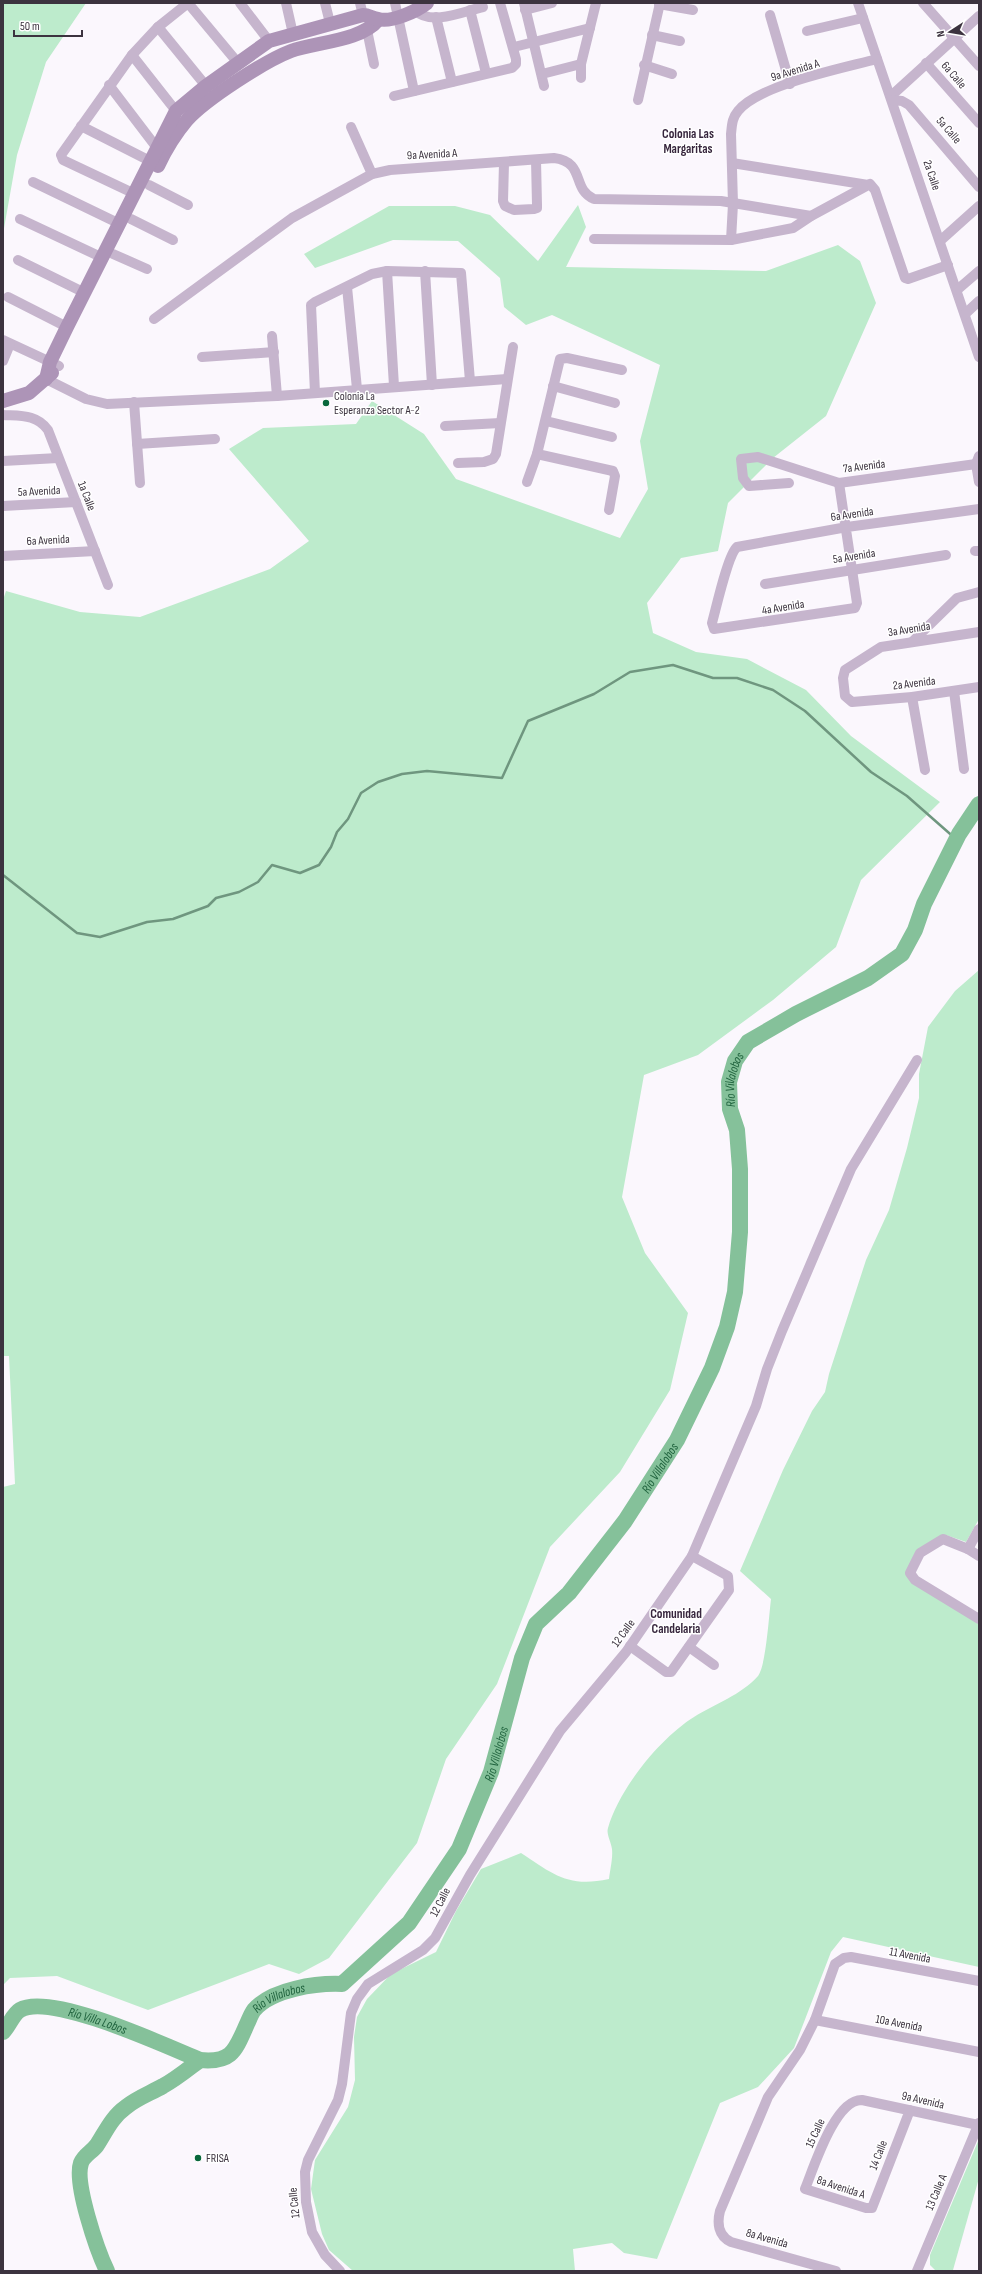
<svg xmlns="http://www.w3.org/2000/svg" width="982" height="2274" font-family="'Sofia Sans Condensed',sans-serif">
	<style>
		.green { fill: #bdebcc }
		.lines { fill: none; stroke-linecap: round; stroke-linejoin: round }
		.stream { stroke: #6f967f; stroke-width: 2.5 }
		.river { stroke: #85c19a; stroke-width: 16 }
		.street { stroke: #c6b5cd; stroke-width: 10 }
		.secondary { stroke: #ad94b7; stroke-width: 14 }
		.poi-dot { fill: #08673b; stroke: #fff; stroke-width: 1.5 }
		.labels { text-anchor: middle; stroke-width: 3; stroke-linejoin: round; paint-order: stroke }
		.street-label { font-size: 12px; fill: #3c333f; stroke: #fff }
		.poi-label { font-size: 12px; fill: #3c333f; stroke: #fff; text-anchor: start }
		.neighbourhood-label { font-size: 13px; font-weight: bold; fill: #37263d; stroke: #fff }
		.water-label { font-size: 13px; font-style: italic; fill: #21643f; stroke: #fff }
	</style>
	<rect width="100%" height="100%" fill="#fbf7fd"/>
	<g class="green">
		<polygon points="3,3 86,3 46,62 17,155 3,234"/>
		<polygon points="578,205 586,227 566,267 766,271 838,245 860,261 876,303 826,416 773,458 728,503 718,551 681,558 647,603 653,633 696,652 747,659 806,690 851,736 940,802 861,880 836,947 773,1000 698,1055 644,1075 622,1197 645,1253 688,1313 670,1390 620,1472 550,1547 497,1684 446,1759 417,1843 329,1958 299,1974 269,1964 148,2010 57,1976 10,1978 3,1985 3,1487 15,1484 9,1356 3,1356 3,600 6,591 80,612 140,617 270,569 309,541 229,449 263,428 356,424 372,401 424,434 456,479 620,538 648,489 640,441 660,365 552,315 526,325 504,307 500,278 458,241 393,240 315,268 304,254 389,206 455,206 490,215 538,261"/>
		<path d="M979 970V1519L966 1542 946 1535 907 1570 979 1624V1967L843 1937 831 1952 794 2048 758 2087 720 2103 657 2259 624 2253 612 2243 573 2249 575 2271H353L329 2250 322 2234 311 2189 315 2160 348 2107 355 2080 354 2037 357 2017 367 1999 391 1974 436 1952 456 1911 481 1869 521 1853C553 1874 568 1888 609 1879 610 1870 613 1858 612 1849 611 1842 606 1834 608 1828 619 1789 660 1738 694 1717 715 1704 741 1695 758 1676 766 1666 769 1615 771 1599L740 1571 783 1470 812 1411 825 1392 829 1374 866 1260 889 1210 907 1148 919 1098V1074L928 1027 955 991Z"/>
		<polygon points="979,2139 979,2178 953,2270 936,2271 930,2265 930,2255"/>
	</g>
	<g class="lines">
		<polyline class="stream" points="3,875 77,933 100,937 147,922 173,919 208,906 216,898 239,892 258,882 272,865 300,873 319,865 331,847 337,832 348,819 361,793 378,782 402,774 427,771 502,778 528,721 594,694 630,672 673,665 713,678 737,678 773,690 805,711 871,772 907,796 957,840"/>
		<g class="river">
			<path id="s1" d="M3 2032C9 2026 13 2014 20 2010 50 1992 166 2046 200 2060 232 2063 235 2051 247 2024 249 2020 251 2014 254 2010 272 1989 317 1983 342 1984L409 1923 459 1849 491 1772 522 1658 536 1624 569 1593 625 1521 677 1440 712 1368 727 1327 735 1292 740 1232V1169L737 1130 730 1109 729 1082 735 1061 748 1042 796 1014 868 978 902 954 915 930 924 904 959 834 979 804"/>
			<path d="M107 2271C97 2250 74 2183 81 2163 84 2155 92 2152 97 2145 106 2131 112 2117 126 2107 137 2098 151 2093 163 2086 176 2079 188 2069 200 2060"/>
		</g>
		<g class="street">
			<polyline points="188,3 238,63"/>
			<polyline points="240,3 269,41"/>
			<polyline points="286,3 293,34"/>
			<polyline points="325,3 330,23"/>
			<polyline points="360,3 363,15"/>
			<polyline points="395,3 414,91"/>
			<polyline points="524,3 544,86"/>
			<polyline points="858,3 979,357"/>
			<polyline points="923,3 979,66"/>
			<polyline points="659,4 693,10"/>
			<polyline points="470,10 486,73"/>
			<polyline points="525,10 552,3"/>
			<path d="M416 11C431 26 465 11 483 7"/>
			<polyline points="770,15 790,84"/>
			<polyline points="436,17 452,82"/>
			<polyline points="158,27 206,86"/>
			<polyline points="367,30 374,64"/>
			<polyline points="807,31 863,18"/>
			<polyline points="652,35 680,41"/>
			<polyline points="514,47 590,28"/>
			<polyline points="132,55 176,111"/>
			<polyline points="926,63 979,123"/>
			<polyline points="644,65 672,74"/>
			<polyline points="542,74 581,64"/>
			<polyline points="581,78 581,64 596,3"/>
			<polyline points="109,85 157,148"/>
			<polyline points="394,96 512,68 516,64 516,59 500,3"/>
			<polyline points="891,96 979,16"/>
			<polyline points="638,100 660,3"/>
			<polyline points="892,100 902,101 909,105 979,187"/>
			<polyline points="81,126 150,161"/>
			<polyline points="351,127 372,174"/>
			<polyline points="504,163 503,201 505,206 514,210 534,209 537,208 537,205 536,160"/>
			<polyline points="732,163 868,185"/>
			<polyline points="33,182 120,224"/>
			<polyline points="149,185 188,205"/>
			<polyline points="135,194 63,160 61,155 132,55 158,27 188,3"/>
			<polyline points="20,219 103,258"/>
			<polyline points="131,219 173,240"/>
			<polyline points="594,239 731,240 793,228 811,216 870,184 875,190 905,278 908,279 948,265"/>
			<path d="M731 240 733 204 731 134C732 125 732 118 738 111 758 85 844 68 877 59"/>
			<polyline points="940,241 979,206"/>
			<polyline points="113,254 147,269"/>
			<polyline points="18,260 85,293"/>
			<polyline points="387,271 394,386"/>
			<polyline points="425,271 432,385"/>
			<polyline points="347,287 357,389"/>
			<polyline points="957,290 979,271"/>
			<polyline points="8,297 67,327"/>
			<polyline points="965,314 979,301"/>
			<path d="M154 319 292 218 372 174 390 170 554 158C586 162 571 189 594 199L721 201 811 216"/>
			<polyline points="272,336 277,396"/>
			<polyline points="3,340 59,366"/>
			<polyline points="202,357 274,352"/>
			<polyline points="3,361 10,344"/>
			<polyline points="46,379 86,399 107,404 277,396 507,379"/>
			<polyline points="553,386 615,403"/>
			<polyline points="315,393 311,305 315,302 372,274 387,271 461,273 470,381"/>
			<polyline points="134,402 140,483"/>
			<path d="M3 415C20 416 37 414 48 430L108 585"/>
			<polyline points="546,421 612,437"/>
			<polyline points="445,426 500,423"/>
			<polyline points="137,444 215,439"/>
			<polyline points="537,454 613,471 615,476 609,510"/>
			<polyline points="979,456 976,464 979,482"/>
			<polyline points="3,461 58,458"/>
			<polyline points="458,463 484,462 493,459 496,454 513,347"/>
			<polyline points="527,482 537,454 560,359 567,358 622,370"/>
			<polyline points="789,483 749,486 743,478 741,459 758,457 839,483 976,464"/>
			<path d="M839 483 857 603 855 608 714 629 712 623C716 609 728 554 737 547L847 527 979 509"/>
			<polyline points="3,506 76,502"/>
			<polyline points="975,551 979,551"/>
			<polyline points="3,556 95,551"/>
			<polyline points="765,584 946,555"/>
			<polyline points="979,632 881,647 845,670 843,678 845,696 852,702 912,697 979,687"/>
			<polyline points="912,642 957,598 979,592"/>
			<polyline points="954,691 964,769"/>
			<polyline points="912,697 925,770"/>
			<polyline points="968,1549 979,1529"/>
			<polyline points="979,1556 968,1549 943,1539 920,1553 910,1573 915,1580 979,1619"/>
			<polyline points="630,1646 666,1672 671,1672 729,1590 728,1576 692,1556"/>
			<polyline points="689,1647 714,1665"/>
			<polyline points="815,2020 979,2052"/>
			<path d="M910 2110 872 2208H866L805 2189C814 2167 835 2099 862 2100L978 2125"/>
			<polyline points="340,2271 325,2255 312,2232 306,2202 305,2172 308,2160 338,2100 342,2084 351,2013 357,1999 368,1984 423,1950 435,1938 470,1875 560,1731 626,1652 692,1556 756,1406 767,1369 782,1331 851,1169 917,1060"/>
			<path d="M836 2271 731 2242C718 2236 717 2223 720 2211L768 2097 800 2050 815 2020 835 1964 844 1958 851 1957 979 1981"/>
			<polyline points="917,2271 979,2123"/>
		</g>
		<g class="secondary">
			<path d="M158 166C165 151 176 133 187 120 206 99 265 61 291 51 316 42 361 41 378 20"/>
			<path d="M46 379 50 362 67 327 176 111 206 86 269 41 363 15C369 15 372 18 378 19 391 23 417 11 427 3"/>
			<polyline points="3,401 29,393 52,373"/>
		</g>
	</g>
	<g class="poi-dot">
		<circle cx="326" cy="403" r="4"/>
		<circle cx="198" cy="2158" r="4"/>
	</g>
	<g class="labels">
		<g class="street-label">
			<text transform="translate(795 70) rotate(-17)" y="4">9a Avenida A</text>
			<text transform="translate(954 75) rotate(49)" y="4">6a Calle</text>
			<text transform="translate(949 130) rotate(49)" y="4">5a Calle</text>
			<text transform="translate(432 154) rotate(-3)" y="4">9a Avenida A</text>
			<text transform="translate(932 175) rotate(71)" y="4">2a Calle</text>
			<text transform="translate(864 466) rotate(-7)" y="4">7a Avenida</text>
			<text transform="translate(39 491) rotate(-3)" y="4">5a Avenida</text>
			<text transform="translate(87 496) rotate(69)" y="4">1a Calle</text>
			<text transform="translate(852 514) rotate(-8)" y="4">6a Avenida</text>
			<text transform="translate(48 540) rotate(-3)" y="4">6a Avenida</text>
			<text transform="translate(854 556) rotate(-9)" y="4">5a Avenida</text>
			<text transform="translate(783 607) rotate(-9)" y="4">4a Avenida</text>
			<text transform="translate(909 629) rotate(-9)" y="4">3a Avenida</text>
			<text transform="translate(914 683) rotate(-7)" y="4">2a Avenida</text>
			<text transform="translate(623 1633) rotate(-54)" y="4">12 Calle</text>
			<text transform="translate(440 1902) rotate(-63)" y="4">12 Calle</text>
			<text transform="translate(910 1955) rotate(11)" y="4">11 Avenida</text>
			<text transform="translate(899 2023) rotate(11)" y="4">10a Avenida</text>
			<text transform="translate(923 2100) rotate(13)" y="4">9a Avenida</text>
			<text transform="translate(815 2133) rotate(-65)" y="4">15 Calle</text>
			<text transform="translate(878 2155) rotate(-69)" y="4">14 Calle</text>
			<text transform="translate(841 2187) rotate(18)" y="4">8a Avenida A</text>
			<text transform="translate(936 2192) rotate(-67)" y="4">13 Calle A</text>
			<text transform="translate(294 2203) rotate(-96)" y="4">12 Calle</text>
			<text transform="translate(767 2238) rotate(16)" y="4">8a Avenida</text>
		</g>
		<g class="poi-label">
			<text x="334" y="400">Colonia La<tspan x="334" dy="14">Esperanza Sector A-2</tspan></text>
			<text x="206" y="2162">FRISA</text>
		</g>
		<g class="neighbourhood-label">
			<text x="688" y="138">Colonia Las<tspan x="688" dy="15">Margaritas</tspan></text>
			<text x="676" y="1618">Comunidad<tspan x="676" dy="15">Candelaria</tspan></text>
		</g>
		<g class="water-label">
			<text dy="5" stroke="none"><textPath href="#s1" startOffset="1419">Río Villalobos</textPath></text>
			<text dy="5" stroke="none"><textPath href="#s1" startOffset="1012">Río Villalobos</textPath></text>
			<text dy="5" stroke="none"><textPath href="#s1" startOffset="676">Río Villalobos</textPath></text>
			<text dy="5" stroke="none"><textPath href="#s1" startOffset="328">Río Villalobos</textPath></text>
			<text dy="5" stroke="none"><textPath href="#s1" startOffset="108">Río Villa Lobos</textPath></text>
		</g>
	</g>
	<rect width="982" height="2274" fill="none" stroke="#3c333f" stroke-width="8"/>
	<g transform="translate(950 32) rotate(258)" stroke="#ffffff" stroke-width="3" paint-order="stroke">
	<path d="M0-3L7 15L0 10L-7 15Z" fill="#3c333f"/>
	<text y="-6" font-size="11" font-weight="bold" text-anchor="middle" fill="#3c333f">N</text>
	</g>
	<path d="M14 30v6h68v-6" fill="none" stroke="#3c333f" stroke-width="2"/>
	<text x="20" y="30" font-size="12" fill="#3c333f" stroke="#ffffff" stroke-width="3" paint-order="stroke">50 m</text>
</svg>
